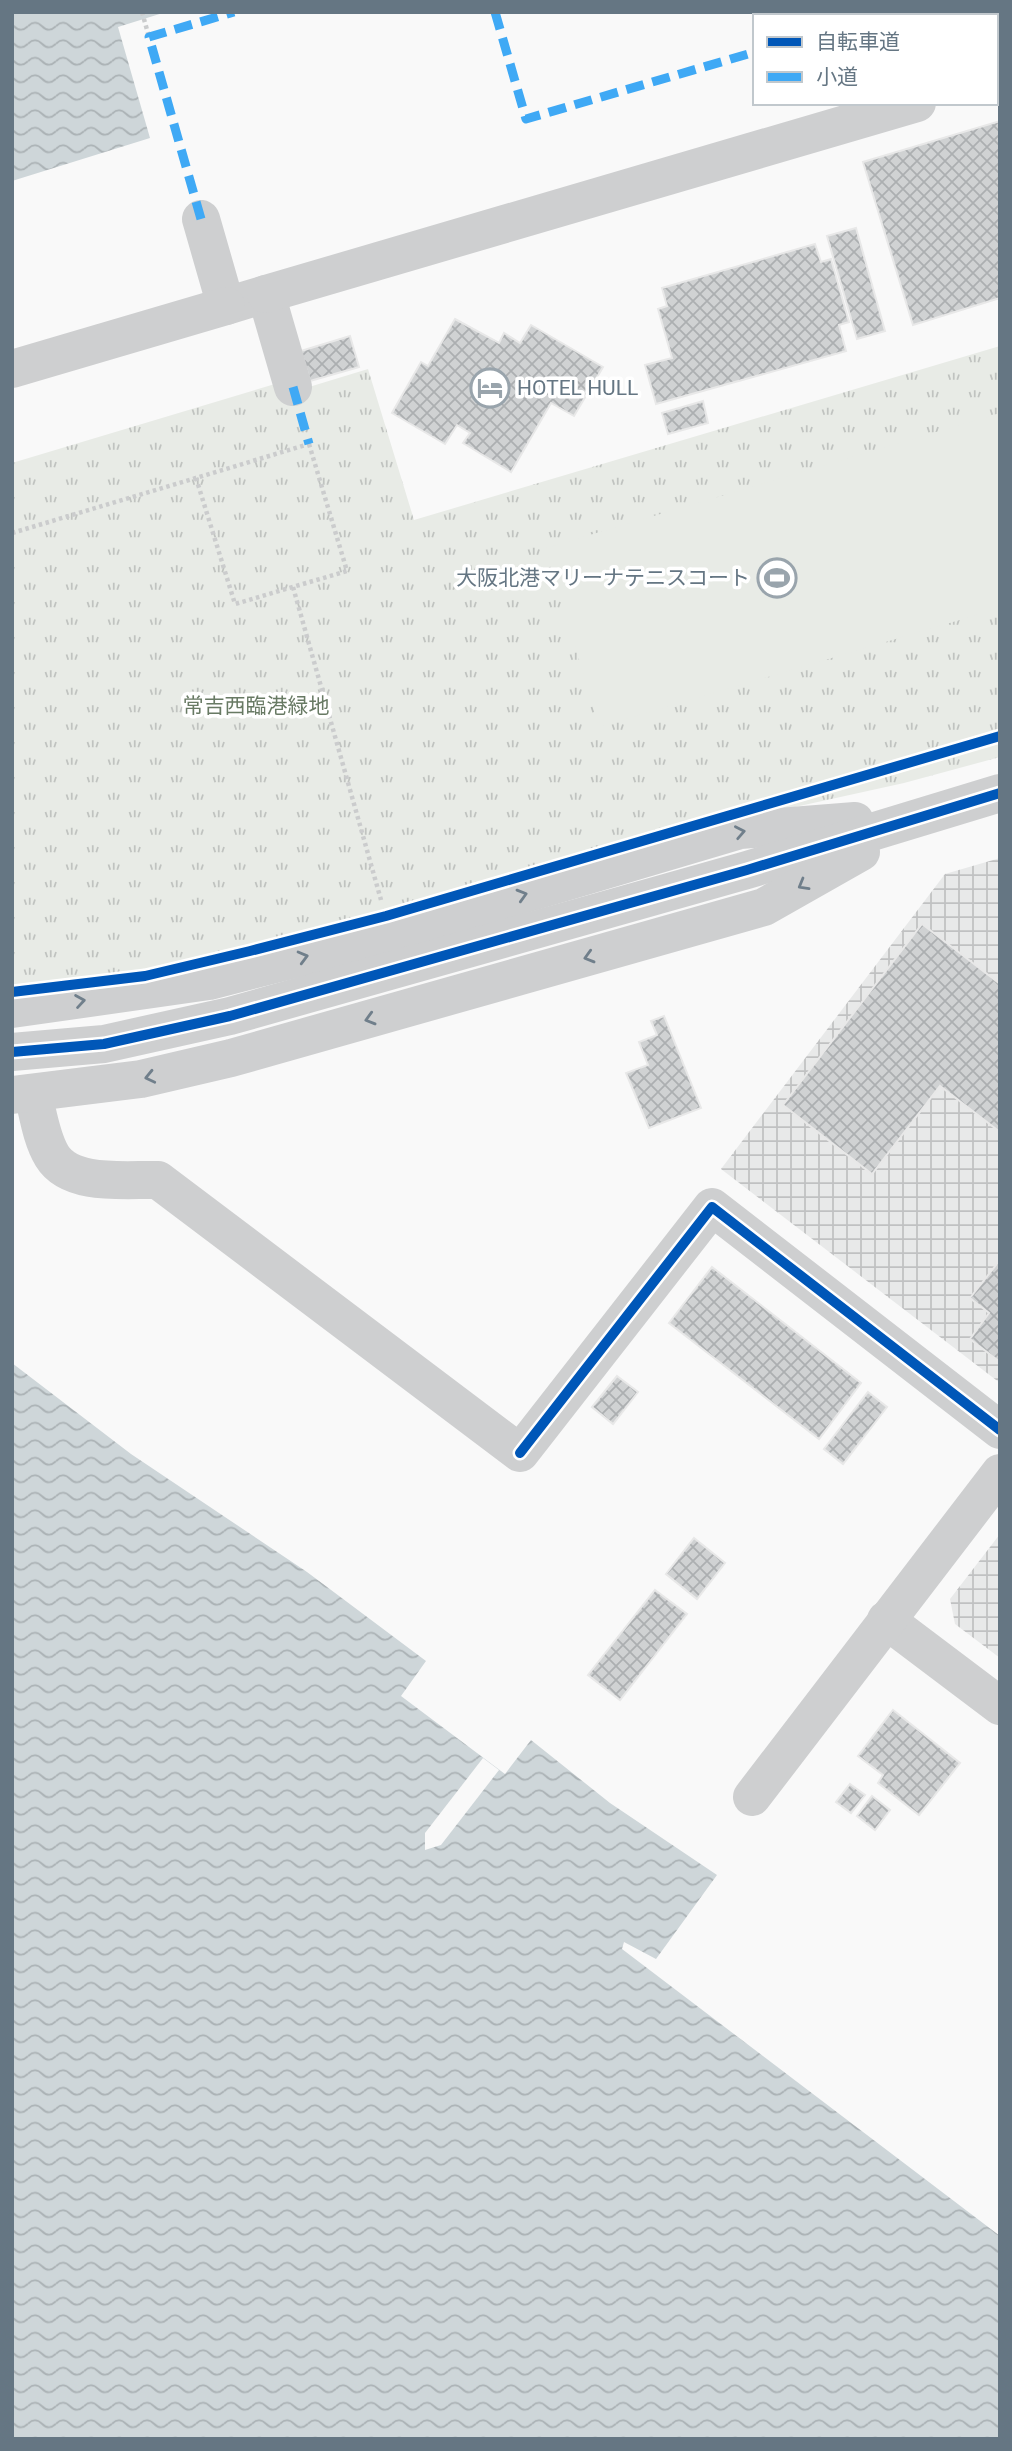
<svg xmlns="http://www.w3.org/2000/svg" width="1012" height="2451" font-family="Roboto,'Noto Sans JP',sans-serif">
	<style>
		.industrial { fill: url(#industrial-grid) }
		.park { fill: url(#park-tufts) }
		.pitch { fill: #e8ebe6 }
		.water { fill: url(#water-waves) }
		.pier { fill: #f9f9f9 }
		.building { fill: url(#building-cross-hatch); stroke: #e8e8e8; stroke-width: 2 }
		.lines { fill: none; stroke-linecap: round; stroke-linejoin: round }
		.path { stroke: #cbcccd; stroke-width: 4.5; stroke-dasharray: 3.5 3.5; stroke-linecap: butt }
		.minor { stroke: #cecfd0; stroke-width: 38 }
		.quiet { stroke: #3fa9f5; stroke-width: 9; stroke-dasharray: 18 9; stroke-linecap: butt }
		.cycleway-casing { stroke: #fff; stroke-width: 15 }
		.cycleway { stroke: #0057b8; stroke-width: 10 }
		.oneway { stroke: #707f8b }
		.labels { text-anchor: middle; stroke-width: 7; stroke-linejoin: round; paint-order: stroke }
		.poi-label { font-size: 21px; fill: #657683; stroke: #fff; text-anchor: start }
		.park-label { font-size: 21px; fill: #687a64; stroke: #fff }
	</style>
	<defs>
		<pattern id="industrial-grid" width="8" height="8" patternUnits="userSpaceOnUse" patternTransform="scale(1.75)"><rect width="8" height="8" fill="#e8e9e9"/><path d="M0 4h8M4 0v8" fill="none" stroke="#c0c1c2"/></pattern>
		<pattern id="park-tufts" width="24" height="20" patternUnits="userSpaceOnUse" patternTransform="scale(1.75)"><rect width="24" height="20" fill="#e8ebe6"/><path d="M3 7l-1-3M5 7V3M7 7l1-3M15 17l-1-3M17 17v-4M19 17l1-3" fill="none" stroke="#c0c3c0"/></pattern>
		<pattern id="water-waves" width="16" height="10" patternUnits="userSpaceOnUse" patternTransform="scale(1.75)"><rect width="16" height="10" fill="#ced6d9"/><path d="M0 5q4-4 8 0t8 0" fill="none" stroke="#abb2b5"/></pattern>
		<pattern id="building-cross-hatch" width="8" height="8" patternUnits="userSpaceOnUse" patternTransform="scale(1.75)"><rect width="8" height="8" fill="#d0d2d3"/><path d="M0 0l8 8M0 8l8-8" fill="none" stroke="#acafb1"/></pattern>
	</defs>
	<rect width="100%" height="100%" fill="#f9f9f9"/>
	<g class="industrial">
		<polygon points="1000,858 1000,1383 721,1169 945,874"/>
		<polygon points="1000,1534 1000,1658 955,1624 950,1599"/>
	</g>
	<polygon class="park" points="1000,346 1000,757 904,783 795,807 296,949 12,999 12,463 305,375 309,387 368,369 414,520"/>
	<polygon class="pitch" points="1000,413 1000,608 599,727 546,548"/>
	<g class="water">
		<polygon points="12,12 166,12 118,27 150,138 12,181"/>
		<polygon points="12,1363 131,1454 307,1572 426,1661 401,1696 505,1774 531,1740 610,1803 717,1875 656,1959 624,1942 622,1949 1000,2236 1000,2439 12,2439"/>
	</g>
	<polygon class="pier" points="483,1758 499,1770 441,1845 425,1850 425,1833"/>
	<g class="building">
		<polygon points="1000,121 1000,298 913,325 863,162"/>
		<polygon points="856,228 885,331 857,339 827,236"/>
		<polygon points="815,244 821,262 831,259 849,322 839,325 846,351 656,404 645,365 672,358 658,309 667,306 662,288"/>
		<polygon points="455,319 499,343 504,333 520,343 531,325 603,367 574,416 551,403 511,472 463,443 470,433 457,425 445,444 392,413 421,362 428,366"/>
		<polygon points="350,336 359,367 310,381 301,351"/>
		<polygon points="703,401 708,423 668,434 662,413"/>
		<polygon points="922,924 1000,984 1000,1132 940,1086 872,1174 783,1105"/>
		<polygon points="664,1016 701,1108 649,1128 626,1073 648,1065 639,1042 657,1035 651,1021"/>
		<polygon points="1000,1260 1000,1362 970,1339 989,1313 970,1298"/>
		<polygon points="712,1267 861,1383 819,1439 669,1323"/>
		<polygon points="617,1376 638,1392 613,1424 592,1407"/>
		<polygon points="868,1392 887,1407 843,1464 824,1449"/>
		<polygon points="694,1538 725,1563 697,1599 666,1574"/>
		<polygon points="655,1590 687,1614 620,1700 588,1675"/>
		<polygon points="893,1710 960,1763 919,1815 878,1783 883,1775 858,1756"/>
		<polygon points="850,1784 865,1795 851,1813 836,1802"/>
		<polygon points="872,1796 890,1810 875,1830 857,1816"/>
	</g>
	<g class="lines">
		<g class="path">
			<polyline points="142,12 149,37"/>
			<polygon points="309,444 347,571 235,604 196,478"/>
			<polyline points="12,533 196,478"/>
			<polyline points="293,587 381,900"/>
		</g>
		<g class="minor">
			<polyline points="996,80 1000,79"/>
			<polyline points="201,219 226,306 266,294 293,387"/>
			<polyline points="266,294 917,103"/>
			<polyline points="12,369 226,306"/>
			<polyline points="12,1009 209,981 373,939 740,830 855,821"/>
			<polyline points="12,1052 104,1044 230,1016 747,870 1000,793"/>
			<path d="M33 1094C38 1113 41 1138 52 1156 71 1187 127 1179 158 1180L520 1453 712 1207 1000 1430"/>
			<polyline points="12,1095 141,1079 231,1058 764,907 861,852"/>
			<polyline points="886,1620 1000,1706"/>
			<polyline points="752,1797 1000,1473"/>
		</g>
		<g class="quiet">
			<polyline points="495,12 526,119 755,52"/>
			<polyline points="845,12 846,16"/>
			<polyline points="880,16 892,12"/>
			<polyline points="201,219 149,37 234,12"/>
			<polyline points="293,387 309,444"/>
		</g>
		<g class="cycleway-casing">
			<g id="cycleway">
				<polyline points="12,992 145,976 250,951 386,916 1000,736"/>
				<polyline points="12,1052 104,1044 230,1016 747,870 1000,793"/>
				<polyline points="520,1453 712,1207 1000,1430"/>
			</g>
		</g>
		<use href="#cycleway" class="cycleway"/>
	</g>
	<defs><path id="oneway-chevron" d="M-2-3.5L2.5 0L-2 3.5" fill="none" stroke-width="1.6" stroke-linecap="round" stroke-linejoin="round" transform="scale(1.75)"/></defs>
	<g class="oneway">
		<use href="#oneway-chevron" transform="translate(740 832) rotate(-11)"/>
		<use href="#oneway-chevron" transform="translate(803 885) rotate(150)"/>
		<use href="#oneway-chevron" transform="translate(522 895) rotate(-16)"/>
		<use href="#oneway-chevron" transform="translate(303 957) rotate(-15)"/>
		<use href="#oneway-chevron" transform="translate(589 957) rotate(164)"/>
		<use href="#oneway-chevron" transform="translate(80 1001) rotate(-9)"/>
		<use href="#oneway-chevron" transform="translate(370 1019) rotate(164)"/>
		<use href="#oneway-chevron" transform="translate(150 1077) rotate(167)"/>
	</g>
	<defs>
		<g id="hotel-ring" transform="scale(2.0125)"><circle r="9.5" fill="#fff" stroke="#99a4ac" stroke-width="1.5"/><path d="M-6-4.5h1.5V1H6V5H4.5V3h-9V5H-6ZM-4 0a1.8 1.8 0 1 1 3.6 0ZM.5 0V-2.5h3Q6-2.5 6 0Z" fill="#99a4ac"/></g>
		<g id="stadium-ring" transform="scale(2.0125)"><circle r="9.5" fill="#fff" stroke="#99a4ac" stroke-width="1.5"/><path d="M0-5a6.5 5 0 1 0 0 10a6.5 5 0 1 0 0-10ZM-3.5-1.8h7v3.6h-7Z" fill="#99a4ac"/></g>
	</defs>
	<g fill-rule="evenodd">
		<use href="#hotel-ring" x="490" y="388"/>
		<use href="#stadium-ring" x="777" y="578"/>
	</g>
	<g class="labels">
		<g class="poi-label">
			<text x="517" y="395">HOTEL HULL</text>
			<text x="750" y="585" text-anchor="end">大阪北港マリーナテニスコート</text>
		</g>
		<g class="park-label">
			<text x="256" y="713">常吉西臨港緑地</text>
		</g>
	</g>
	<rect width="1012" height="2451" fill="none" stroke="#657683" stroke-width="28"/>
	<rect x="753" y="14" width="245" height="91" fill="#ffffff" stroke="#c1c8cd" stroke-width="2"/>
	<rect x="767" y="37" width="35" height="10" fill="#0057b8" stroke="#c1c8cd" stroke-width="2"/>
	<text x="816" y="49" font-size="21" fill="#657683">自転車道</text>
	<rect x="767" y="72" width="35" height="10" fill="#3fa9f5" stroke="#c1c8cd" stroke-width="2"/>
	<text x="816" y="84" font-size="21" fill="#657683">小道</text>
</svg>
